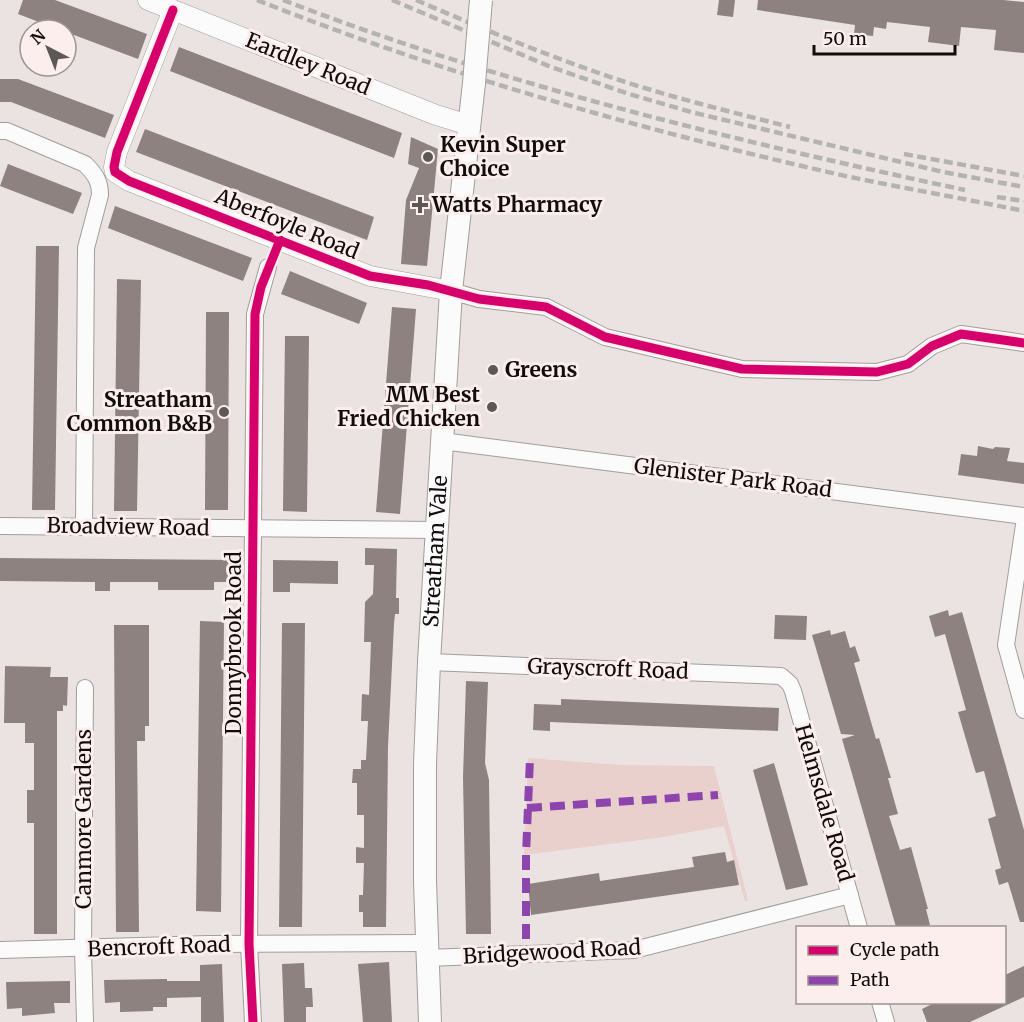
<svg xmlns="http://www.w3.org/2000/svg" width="1024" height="1022" font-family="Merriweather,serif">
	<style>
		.green { fill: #e9d0cd }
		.building { fill: #8d8280 }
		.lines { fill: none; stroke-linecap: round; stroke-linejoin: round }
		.minor-casing { stroke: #a29d9c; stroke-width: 18 }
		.tertiary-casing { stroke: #a29d9c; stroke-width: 21 }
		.secondary-casing { stroke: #a29d9c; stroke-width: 24 }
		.minor { stroke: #fcfbfb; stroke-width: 16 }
		.tertiary { stroke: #fcfbfb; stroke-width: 20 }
		.secondary { stroke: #fcfbfb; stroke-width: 22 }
		.rail { stroke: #b4b3b2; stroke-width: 4.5; stroke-dasharray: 9 4.5; stroke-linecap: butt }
		.secondary-bridge-casing { stroke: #a29d9c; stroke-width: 24; stroke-linecap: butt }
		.secondary-bridge { stroke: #fcfbfb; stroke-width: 22 }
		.quiet { stroke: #8e44ad; stroke-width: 8; stroke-dasharray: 15 8; stroke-linecap: butt }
		.cycleway-casing { stroke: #fbeeec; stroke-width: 13 }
		.cycleway { stroke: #d6006c; stroke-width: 9 }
		.poi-dot { fill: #5d5857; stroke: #fbeeec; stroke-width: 2 }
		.labels { text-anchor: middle; stroke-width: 6; stroke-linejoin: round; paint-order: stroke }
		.street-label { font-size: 21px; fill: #110d0c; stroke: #fbeeec }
		.poi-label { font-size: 21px; font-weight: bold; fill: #110d0c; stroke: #fbeeec; text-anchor: start }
	</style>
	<rect width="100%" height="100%" fill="#eae3e2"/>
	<polygon class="green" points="528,758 622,765 714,766 748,901 745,901 724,826 664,837 524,855"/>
	<g class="building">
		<polygon points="23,0 55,0 147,34 138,59 66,32 66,30 60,30 18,14"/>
		<polygon points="719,0 735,0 733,17 717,15"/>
		<polygon points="758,0 1003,0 1024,2 1024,53 994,50 996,30 961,27 959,46 928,42 930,27 887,22 886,29 874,27 873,36 854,34 855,25 757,10"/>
		<polygon points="179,47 402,133 394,158 170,71"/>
		<polygon points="0,79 18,79 114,115 105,138 11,102 0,102"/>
		<polygon points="145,129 374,217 367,240 136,152"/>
		<polygon points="411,137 438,149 427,266 401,264 406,200 419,168 408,164"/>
		<polygon points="8,164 82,193 73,214 0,186"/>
		<polygon points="115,206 252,258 243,281 108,228"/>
		<polygon points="36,246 59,246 55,510 32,510"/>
		<polygon points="290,271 367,303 359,324 281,294"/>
		<polygon points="117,279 141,280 137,511 114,511"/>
		<polygon points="392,307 416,309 400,514 376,512"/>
		<polygon points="206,312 229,312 228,510 205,510"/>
		<polygon points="285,336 309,336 307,512 283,511"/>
		<polygon points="978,446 993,449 995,447 1010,448 1007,461 1024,463 1024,484 958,475 961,454 977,456"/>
		<polygon points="365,548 397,549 396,598 399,598 399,614 395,614 394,624 388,746 386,927 363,927 363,912 359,912 359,895 363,895 364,863 356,863 356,847 364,848 364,815 357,815 357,783 352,783 353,769 361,769 361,760 366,760 368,721 361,721 362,694 369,695 371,642 364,642 365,602 373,594 374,565 365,565"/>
		<polygon points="0,558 237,560 237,582 214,582 214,590 158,590 158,582 110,582 110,591 95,591 95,582 0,581"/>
		<polygon points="273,560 338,561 338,584 290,583 290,592 273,592"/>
		<polygon points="948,610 949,616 962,612 1024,830 1024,922 1020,922 1008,882 999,885 995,870 1001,868 988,819 996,816 984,771 976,773 974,767 958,712 966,710 945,634 935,637 929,616"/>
		<polygon points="775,615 807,616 806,640 774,639"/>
		<polygon points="200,621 224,622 221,912 196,911"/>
		<polygon points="282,623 305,623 302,927 279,927"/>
		<polygon points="114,625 149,625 149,726 145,726 145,741 137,741 139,932 116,932"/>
		<polygon points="830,630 831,635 845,631 850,648 855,646 860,661 854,663 876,739 879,738 891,778 888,778 898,814 889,816 900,850 911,847 928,909 926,909 930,925 921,927 896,927 842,739 855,735 841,734 812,635"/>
		<polygon points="5,666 51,667 50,677 68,677 67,706 63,705 63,711 57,711 57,934 34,934 34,823 27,823 27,790 34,790 34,743 25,743 25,723 4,723"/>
		<polygon points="466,681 488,682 485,763 489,780 491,934 466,934 463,778"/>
		<polygon points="561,699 779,708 778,731 550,722 550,731 533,730 534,704 561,705"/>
		<polygon points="774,763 808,885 786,890 753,770"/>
		<polygon points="725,852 727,862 734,860 739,885 531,915 528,884 599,873 600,881 694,867 692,857"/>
		<polygon points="389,962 392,1022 363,1022 358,964"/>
		<polygon points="304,963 305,988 312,988 313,1007 306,1007 306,1022 284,1022 282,964"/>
		<polygon points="222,964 224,1022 201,1022 201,997 167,998 167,1007 153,1007 153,1011 120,1012 120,1002 105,1003 104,980 167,979 167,981 200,981 200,965"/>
		<polygon points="1024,966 1024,997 970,1022 927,1022 922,1009 936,1002 1005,1002 1005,975"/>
		<polygon points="70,981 70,1003 54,1003 55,1013 22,1016 22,1008 7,1009 6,982"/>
	</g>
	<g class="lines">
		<g class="minor-casing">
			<g id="minor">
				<path d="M0 131H7L85 164C95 174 100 181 100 195L86 248 84 526"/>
				<polyline points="451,291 479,299 546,307 605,337 742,369 877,372 908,364 932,346 961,334 1024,343"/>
				<polyline points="442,441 1024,516"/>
				<polyline points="1024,525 1006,645 1024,710"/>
				<polyline points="0,526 437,530"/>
				<polyline points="429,662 781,676 790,684 793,691 859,928"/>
				<polyline points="85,688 83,949 85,1022"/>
				<polyline points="0,950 209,944 426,943"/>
				<polyline points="427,958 634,950 850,895"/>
				<polyline points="880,1002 886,1022"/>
				<polyline points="253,1022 249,944 255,314 268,267"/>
			</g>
		</g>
		<g class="tertiary-casing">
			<g id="tertiary">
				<polyline points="148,0 436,115 469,125"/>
				<polyline points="173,10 117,152 114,167 115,172 129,181 370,276 451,291"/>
			</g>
		</g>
		<g class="secondary-casing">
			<g id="secondary">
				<path id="s1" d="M430 1022 425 882V764L429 662 451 291 474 83"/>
			</g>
		</g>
		<use href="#minor" class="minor"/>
		<use href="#tertiary" class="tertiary"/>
		<use href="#secondary" class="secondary"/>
		<g class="rail">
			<path d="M257 0C448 76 649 132 850 177 908 189 966 199 1024 211"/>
			<path d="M283 0C503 85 735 141 965 190"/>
			<polyline points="392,0 551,67 629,94 691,112 943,172 1024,187"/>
			<path d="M416 0C474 25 533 50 593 71 657 94 724 110 790 127"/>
			<polyline points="904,154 1024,176"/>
			<polyline points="997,197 1024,201"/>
		</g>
		<g class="secondary-bridge-casing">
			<polyline id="secondary-bridge" points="474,83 481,0"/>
		</g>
		<use href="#secondary-bridge" class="secondary-bridge"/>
		<g class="quiet">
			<polyline points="527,808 718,795"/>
			<polyline points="526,939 526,855 530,758"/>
		</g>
		<g class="cycleway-casing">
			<g id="cycleway">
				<polyline points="173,10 117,152 114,167 115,172 129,181 370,276 428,285 479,299 546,307 605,337 742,369 877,372 908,364 932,346 961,334 1024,343"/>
				<polyline points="253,1022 249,944 255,314 261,287 280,240"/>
			</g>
		</g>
		<use href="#cycleway" class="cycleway"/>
	</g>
	<g class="poi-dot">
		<circle cx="428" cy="157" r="6"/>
		<path d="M417 196h6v6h6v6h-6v6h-6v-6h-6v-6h6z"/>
		<circle cx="493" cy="370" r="6"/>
		<circle cx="492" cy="407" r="6"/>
		<circle cx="224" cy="412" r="6"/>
	</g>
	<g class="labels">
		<g class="street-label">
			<text transform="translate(308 64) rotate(22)" y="7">Eardley Road</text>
			<text transform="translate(287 224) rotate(22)" y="7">Aberfoyle Road</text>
			<text transform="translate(733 478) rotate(7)" y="7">Glenister Park Road</text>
			<text transform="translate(128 527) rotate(1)" y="7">Broadview Road</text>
			<text dy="7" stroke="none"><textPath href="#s1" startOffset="471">Streatham Vale</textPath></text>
			<text transform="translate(234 643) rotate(-90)" y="7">Donnybrook Road</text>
			<text transform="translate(608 669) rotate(2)" y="7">Grayscroft Road</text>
			<text transform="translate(824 803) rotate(74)" y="7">Helmsdale Road</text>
			<text transform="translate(84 819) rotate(-90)" y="7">Canmore Gardens</text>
			<text transform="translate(159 947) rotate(-2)" y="7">Bencroft Road</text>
			<text transform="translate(552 952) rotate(-3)" y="7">Bridgewood Road</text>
		</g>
		<g class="poi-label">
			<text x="440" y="152">Kevin Super<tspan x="440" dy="24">Choice</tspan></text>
			<text x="432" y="212">Watts Pharmacy</text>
			<text x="505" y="377">Greens</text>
			<text x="480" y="402" text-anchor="end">MM Best<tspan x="480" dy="24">Fried Chicken</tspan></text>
			<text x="212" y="407" text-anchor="end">Streatham<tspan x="212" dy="24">Common B&amp;B</tspan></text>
		</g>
	</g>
	<rect x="796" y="926" width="210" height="78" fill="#fbeeec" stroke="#9d9492" stroke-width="1.5"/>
	<rect x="808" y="946" width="30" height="9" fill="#d6006c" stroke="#9d9492" stroke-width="1.5"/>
	<text x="850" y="956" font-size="18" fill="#110d0c">Cycle path</text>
	<rect x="808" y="976" width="30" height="9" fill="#8e44ad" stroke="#9d9492" stroke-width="1.5"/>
	<text x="850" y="986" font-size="18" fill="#110d0c">Path</text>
	<g transform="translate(48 48) rotate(318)"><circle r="28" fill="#fbeeec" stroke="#9d9492" stroke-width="1.5"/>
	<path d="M0-4.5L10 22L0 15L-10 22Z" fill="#5d5857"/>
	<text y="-9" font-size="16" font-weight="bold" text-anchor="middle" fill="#110d0c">N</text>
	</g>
	<path d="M814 45v9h141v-9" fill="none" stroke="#110d0c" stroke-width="3"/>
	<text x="823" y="45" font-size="18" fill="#110d0c" stroke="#fbeeec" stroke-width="4.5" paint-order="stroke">50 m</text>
</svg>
